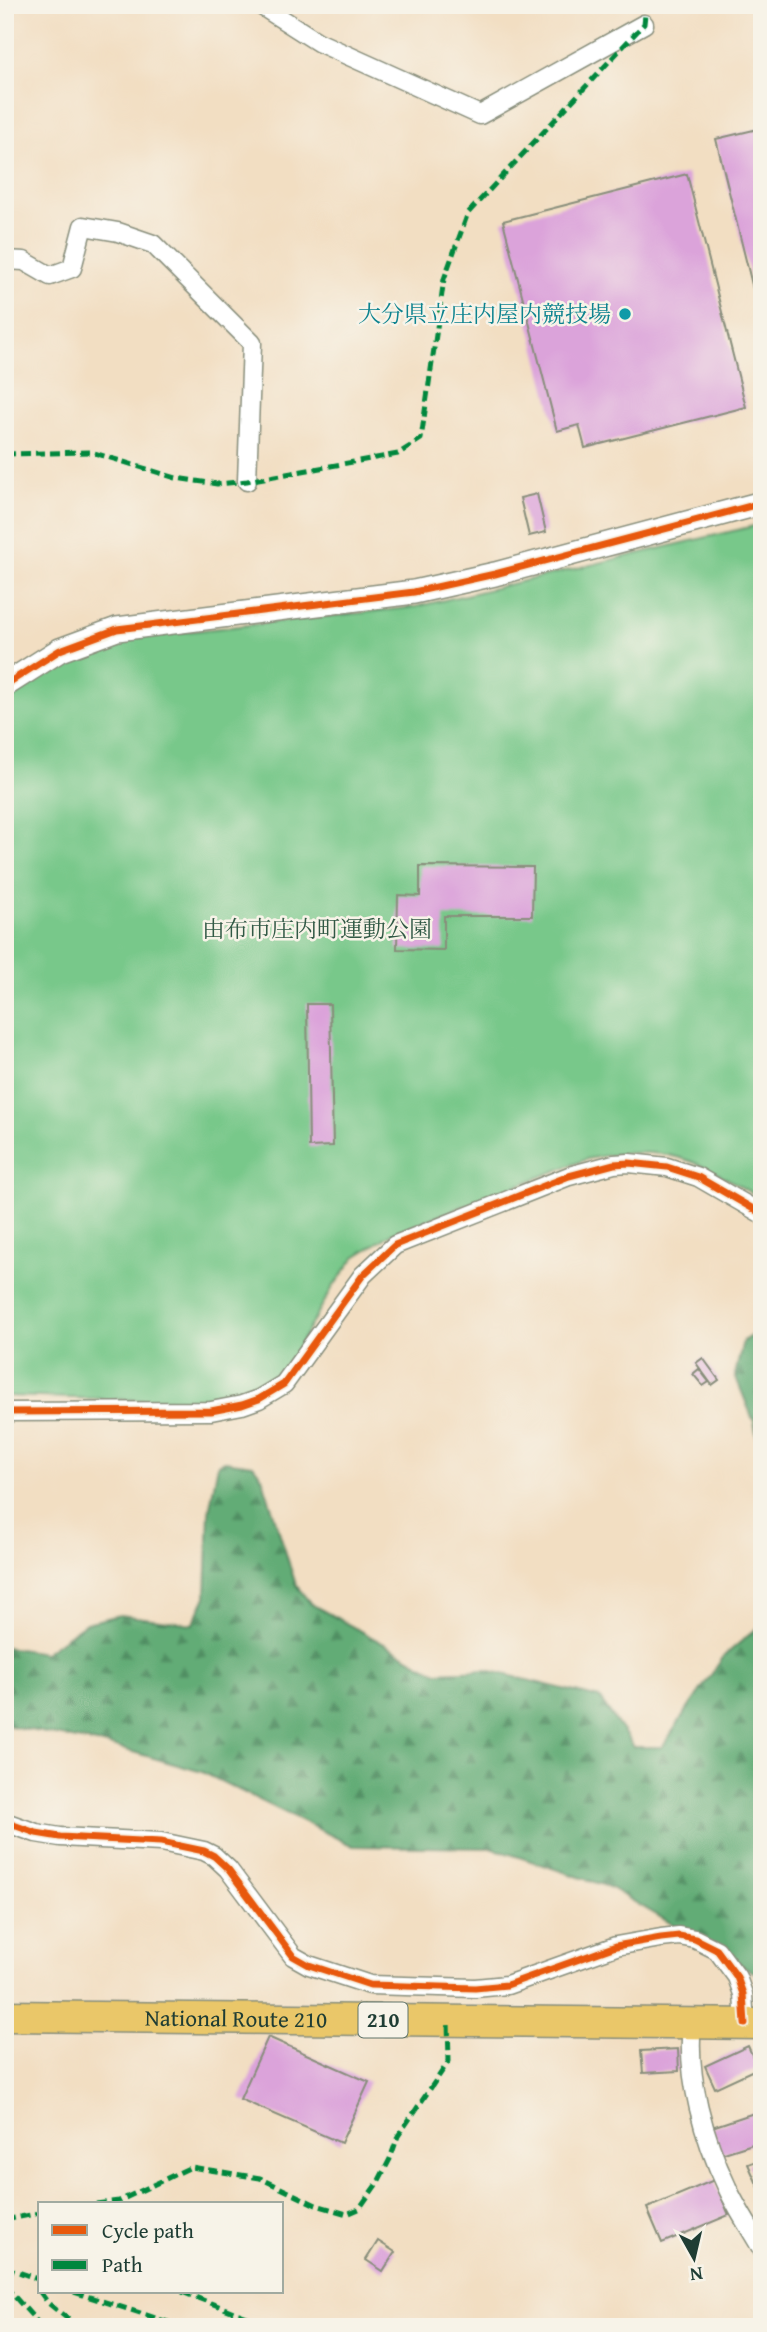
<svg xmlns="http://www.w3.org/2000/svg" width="767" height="2332" font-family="'Gentium Book Plus','Noto Serif JP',serif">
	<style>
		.green { fill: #78c88a; stroke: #4c825f; stroke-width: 2 }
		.forest { fill: url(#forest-firs); stroke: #407455; stroke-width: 2 }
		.building { fill: #dba3da }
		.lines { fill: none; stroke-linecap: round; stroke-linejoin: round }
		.minor-casing { stroke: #888e7b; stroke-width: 21 }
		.tertiary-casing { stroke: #888e7b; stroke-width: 26 }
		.trunk-casing { stroke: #888e7b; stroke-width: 33 }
		.minor { stroke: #fff; stroke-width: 18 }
		.tertiary { stroke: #fff; stroke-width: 23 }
		.trunk { stroke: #eac769; stroke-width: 30 }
		.quiet { stroke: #00873e; stroke-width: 5; stroke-dasharray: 10 5; stroke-linecap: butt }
		.cycleway-casing { stroke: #f7f3e8; stroke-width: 11 }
		.cycleway { stroke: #e8590c; stroke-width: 7 }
		.culture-dot { fill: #0f9aa8; stroke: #f7f3e8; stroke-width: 2.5 }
		.labels { text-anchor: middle; stroke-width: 5; stroke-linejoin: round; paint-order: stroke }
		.shield { fill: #f7f3e8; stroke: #60746a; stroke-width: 2 }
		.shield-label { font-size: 21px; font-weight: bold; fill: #1f3d34 }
		.culture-label { font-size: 23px; fill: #0d838f; stroke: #f7f3e8; text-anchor: end }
		.park-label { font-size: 23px; fill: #315945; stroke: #f7f3e8 }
		.street-label { font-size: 23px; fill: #1f3d34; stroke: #f7f3e8 }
	</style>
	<defs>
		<pattern id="forest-firs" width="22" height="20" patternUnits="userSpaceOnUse" patternTransform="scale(1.75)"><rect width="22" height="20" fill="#62ac76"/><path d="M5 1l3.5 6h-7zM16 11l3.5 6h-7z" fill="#508d62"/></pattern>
	</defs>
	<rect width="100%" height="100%" fill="#f7f3e8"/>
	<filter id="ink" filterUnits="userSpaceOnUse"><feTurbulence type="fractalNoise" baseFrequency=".0143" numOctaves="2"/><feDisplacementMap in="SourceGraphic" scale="14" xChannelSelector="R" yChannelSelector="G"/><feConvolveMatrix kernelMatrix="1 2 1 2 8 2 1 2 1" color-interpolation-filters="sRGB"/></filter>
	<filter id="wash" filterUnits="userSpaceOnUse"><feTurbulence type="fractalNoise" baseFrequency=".00686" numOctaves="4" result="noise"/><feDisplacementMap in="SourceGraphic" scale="28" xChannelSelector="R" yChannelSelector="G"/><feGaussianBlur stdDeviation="1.57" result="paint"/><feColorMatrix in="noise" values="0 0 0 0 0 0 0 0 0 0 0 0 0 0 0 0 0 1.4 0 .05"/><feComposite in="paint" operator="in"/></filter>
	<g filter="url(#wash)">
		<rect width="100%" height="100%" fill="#f2dec2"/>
		<path class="green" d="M762 524V1200C697 1158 665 1143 587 1159L393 1233 355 1257 333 1287 287 1366 263 1382 234 1396 209 1402 5 1396V706C43 668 78 653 128 638L415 607Z"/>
		<g class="forest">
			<polygon points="762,1329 762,1461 754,1422 735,1375 743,1341"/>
			<polygon points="224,1461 253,1465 262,1477 296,1585 311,1604 435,1672 487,1670 599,1698 634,1747 662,1747 724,1656 762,1624 762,1977 609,1887 492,1848 353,1846 202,1772 112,1746 5,1725 5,1647 44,1653 86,1623 120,1615 193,1624 206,1597 209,1512 218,1464"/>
		</g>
		<g id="blocks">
			<g class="building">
				<polygon points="762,128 762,308 758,309 716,139"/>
				<polygon points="687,174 746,407 585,448 579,425 557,431 503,221"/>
				<polygon points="537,494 546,532 529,536 520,498"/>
				<polygon points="420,866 533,867 532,916 444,916 444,950 397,949 398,895 420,896"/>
				<polygon points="307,1004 330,1004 333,1146 309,1147"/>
				<polygon points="703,1358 719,1380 712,1385 696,1363"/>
				<polygon points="699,1369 709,1382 703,1386 693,1374"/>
				<polygon points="268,2037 369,2082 341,2143 240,2099"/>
				<polygon points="748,2046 758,2068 715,2088 705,2066"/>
				<polygon points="678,2049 679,2071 643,2073 641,2051"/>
				<polygon points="757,2112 762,2126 762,2141 721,2154 712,2127"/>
				<polygon points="762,2159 762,2195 748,2164"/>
				<polygon points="714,2180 729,2215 662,2243 647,2208"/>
				<polygon points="378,2241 395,2252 383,2271 366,2260"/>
			</g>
		</g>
	</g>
	<g filter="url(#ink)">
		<use href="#blocks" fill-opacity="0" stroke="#888e7b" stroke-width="2"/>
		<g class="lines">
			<g class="minor-casing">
				<g id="minor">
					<polyline points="260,5 318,42 480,115 644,24"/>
					<polyline points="5,260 24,261 50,276 72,268 83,226 118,232 153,244 252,343 247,481"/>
					<polyline points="5,1412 211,1411 242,1405 259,1399 284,1384 363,1275 395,1245 569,1176 614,1164 629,1163 667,1167 698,1177 762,1214"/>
					<polyline points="5,1822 36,1833 60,1837 161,1842 204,1851 214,1856 228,1869 293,1956 309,1965 370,1985 475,1988 507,1985 616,1946 661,1938 679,1936 695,1939 717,1950 737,1977 743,1994 745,2024"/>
					<path d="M692 2024C686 2076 704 2139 727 2187 736 2208 750 2228 762 2249"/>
				</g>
			</g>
			<g class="tertiary-casing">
				<polyline id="tertiary" points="5,685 60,650 117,629 414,592 495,574 762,503"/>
			</g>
			<g class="trunk-casing">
				<g id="trunk">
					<path id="s1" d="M5 2016 762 2024"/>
				</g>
			</g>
			<use href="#minor" class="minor"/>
			<use href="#tertiary" class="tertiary"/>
			<use href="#trunk" class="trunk"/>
			<g class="quiet">
				<polyline points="5,454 91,452 176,478 217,484 247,481 398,454 421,439 444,279 468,213 644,24 646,5"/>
				<polyline points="96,2204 119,2201 191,2167 260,2178 316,2205 347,2214 359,2209 378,2182 390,2159 398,2136 449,2061 448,2021"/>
				<polyline points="5,2220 40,2213"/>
				<polyline points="5,2267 40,2280"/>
				<polyline points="5,2286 42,2327"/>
				<polyline points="40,2292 48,2303 78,2327"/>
				<polyline points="74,2292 184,2327"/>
				<polyline points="182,2292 273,2327"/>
			</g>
			<g class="cycleway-casing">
				<g id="cycleway">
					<polyline points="5,685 60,650 117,629 414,592 495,574 762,503"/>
					<polyline points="5,1412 211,1411 242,1405 259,1399 284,1384 363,1275 395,1245 569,1176 614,1164 629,1163 667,1167 698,1177 762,1214"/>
					<polyline points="5,1822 36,1833 60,1837 161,1842 204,1851 214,1856 228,1869 293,1956 309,1965 370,1985 475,1988 507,1985 616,1946 661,1938 679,1936 695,1939 717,1950 737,1977 743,1994 745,2024"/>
				</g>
			</g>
			<use href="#cycleway" class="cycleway"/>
		</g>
	</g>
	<circle class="culture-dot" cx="625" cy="314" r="7"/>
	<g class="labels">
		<rect class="shield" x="358.5" y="2002.5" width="49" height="35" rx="5"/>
		<g class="shield-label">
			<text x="383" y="2027">210</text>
		</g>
		<g class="culture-label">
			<text x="611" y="322">大分県立庄内屋内競技場</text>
		</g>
		<g class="park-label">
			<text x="317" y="937">由布市庄内町運動公園</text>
		</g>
		<g class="street-label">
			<text dy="8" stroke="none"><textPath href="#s1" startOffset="231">National Route 210</textPath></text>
		</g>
	</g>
	<rect width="767" height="2332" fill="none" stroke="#f7f3e8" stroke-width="28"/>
	<rect x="38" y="2202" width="245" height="91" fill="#f7f3e8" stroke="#a1aaa0" stroke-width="2"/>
	<rect x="52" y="2225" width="35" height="10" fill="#e8590c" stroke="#a1aaa0" stroke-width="2"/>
	<text x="102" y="2238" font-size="21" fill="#1f3d34">Cycle path</text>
	<rect x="52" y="2260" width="35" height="10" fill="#00873e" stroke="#a1aaa0" stroke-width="2"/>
	<text x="102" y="2272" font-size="21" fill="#1f3d34">Path</text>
	<g transform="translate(694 2258) rotate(172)" stroke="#f7f3e8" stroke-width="5" paint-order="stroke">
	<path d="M0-5L12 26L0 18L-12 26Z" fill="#1f3d34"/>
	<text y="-10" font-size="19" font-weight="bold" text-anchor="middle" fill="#1f3d34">N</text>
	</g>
</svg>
